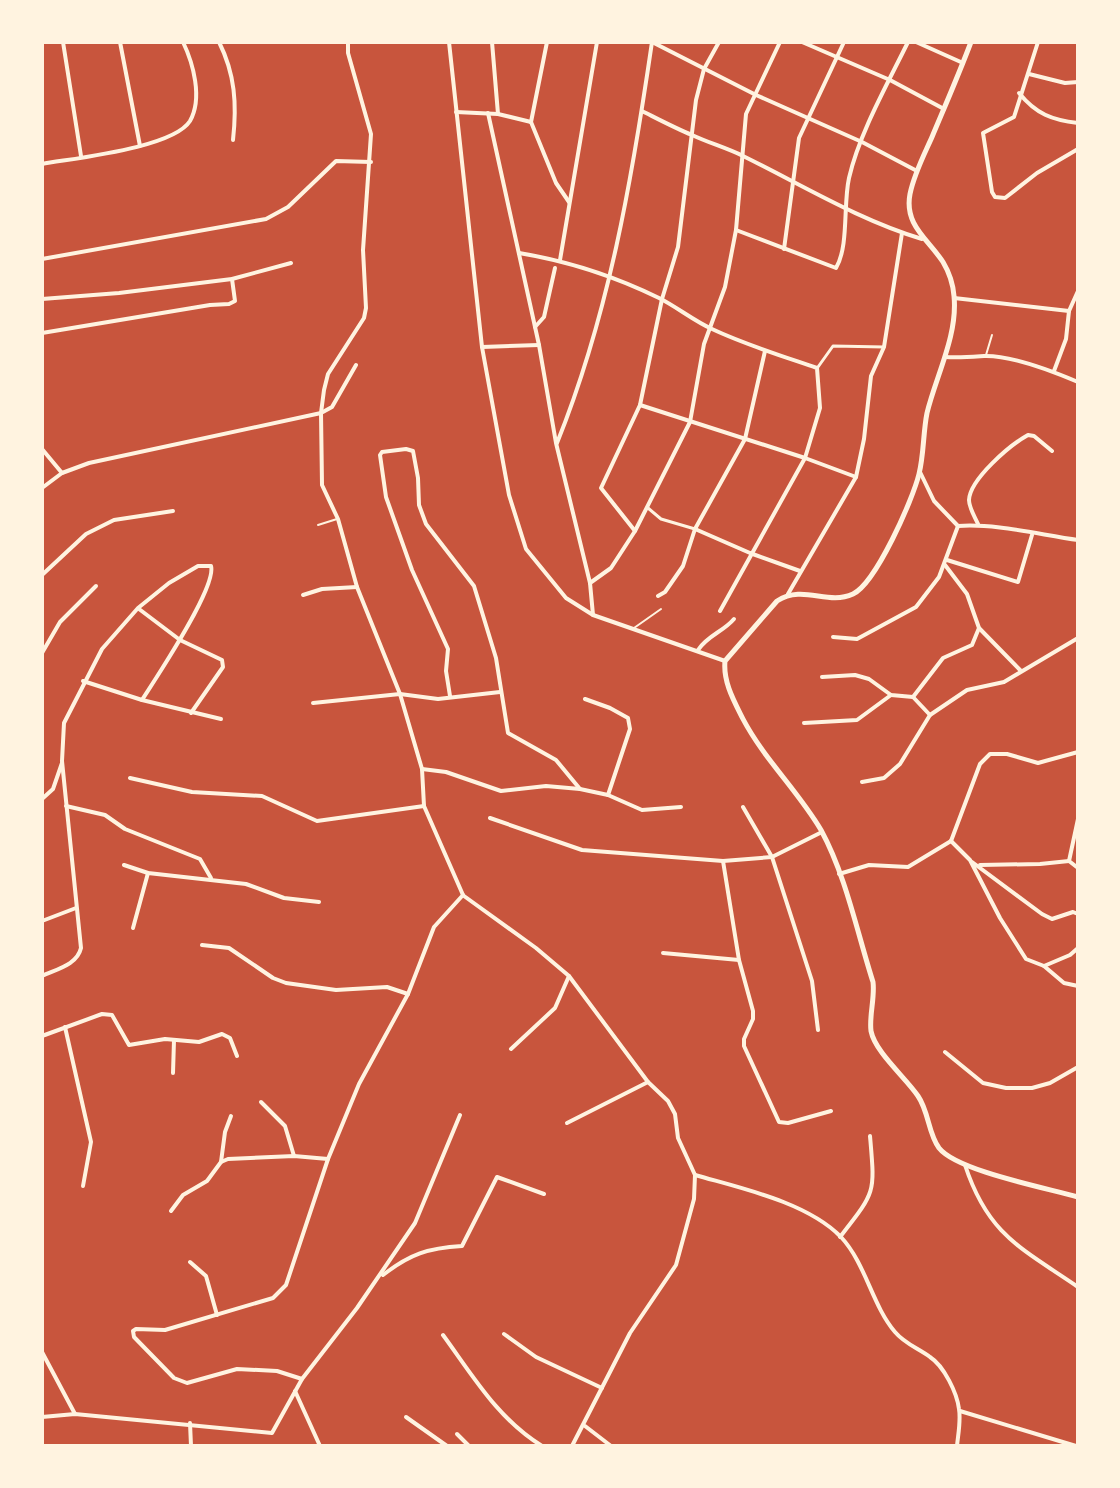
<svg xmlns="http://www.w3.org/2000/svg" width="1120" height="1488" font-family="'Space Grotesk',sans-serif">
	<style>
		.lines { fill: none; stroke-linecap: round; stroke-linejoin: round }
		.service { stroke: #fff3e0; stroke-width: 2 }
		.pedestrian { stroke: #fff3e0; stroke-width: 3 }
		.minor { stroke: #fff3e0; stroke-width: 4 }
		.tertiary { stroke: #fff3e0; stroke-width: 5 }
	</style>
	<rect width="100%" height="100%" fill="#c8553d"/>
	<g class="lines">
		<g class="service">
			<polyline points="986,355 992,335"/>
			<polyline points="318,525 337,519"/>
			<polyline points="634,628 661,609"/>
		</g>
		<g class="pedestrian">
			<polyline points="818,367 833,346 884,347"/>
			<polyline points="648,508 661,519 695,529"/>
		</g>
		<g class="minor">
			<polyline points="63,42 81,156"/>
			<polyline points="120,42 140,146"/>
			<path d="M219 42C235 74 237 104 233 140"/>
			<polyline points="348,42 348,53 371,134 363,250 366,308 364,318 328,374 324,390 321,413 322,485 338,519 357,587 400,694 422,769 424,806 463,895"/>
			<polyline points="449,42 482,347 509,495 526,549 566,598 593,615 725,661"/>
			<polyline points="492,42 498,114"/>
			<polyline points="652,42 756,95 862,142 917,171"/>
			<polyline points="802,42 890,80 944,109"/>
			<polyline points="916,42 963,63"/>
			<polyline points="1038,42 1014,117 983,133 992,192 995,197 1005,198 1037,173 1078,149"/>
			<polyline points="1029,74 1065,83 1078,82"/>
			<path d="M1019 93C1036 114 1052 120 1078 123"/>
			<path d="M642 111C658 119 675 128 692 135 709 143 727 148 743 156 802 185 859 220 922 239"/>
			<polyline points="456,112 498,114 531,122"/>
			<polyline points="488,113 539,345 556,443 590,583 593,615"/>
			<polyline points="531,122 556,183 569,202"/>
			<polyline points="531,122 547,42"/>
			<path d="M42 164C75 158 173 148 190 121 203 98 193 63 183 42"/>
			<path d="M736 230 836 268C849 246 843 205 849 178 859 134 888 83 908 42"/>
			<polyline points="784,249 799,138 844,42"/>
			<path d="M519 253C568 261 614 276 659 298 677 307 694 321 712 329 746 345 782 356 817 368L820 408 805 458 720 611"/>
			<polyline points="42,259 266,219 288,207 336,161 371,162"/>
			<polyline points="560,260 597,42"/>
			<polyline points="954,298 1069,311"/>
			<polyline points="42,299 119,293 232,279 291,263"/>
			<polyline points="535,327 544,317 555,268"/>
			<polyline points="42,333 210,305 229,304 235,301 232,279"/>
			<polyline points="482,347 539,345"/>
			<path d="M945 357C959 358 970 357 984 356 1012 355 1052 371 1078 382"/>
			<polyline points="1054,371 1066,339 1069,311 1078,291"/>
			<polyline points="640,405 805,458 856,477"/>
			<path d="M557 443C609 314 632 179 652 42"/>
			<polyline points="42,449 62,473"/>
			<path d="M920 472 934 501 958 526C994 523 1041 535 1078 540"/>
			<polyline points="42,488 62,473 89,463 321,413 332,407 356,365"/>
			<path d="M978 524C975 517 969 508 969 500 970 479 1010 445 1028 435L1034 436 1052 451"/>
			<polyline points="695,529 750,553 800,571"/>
			<polyline points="635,531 601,488 640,405 662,299 678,247 696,100 704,69 719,42"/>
			<polyline points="947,560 1018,582 1032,535"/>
			<polyline points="945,565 967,594 979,628 1021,671"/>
			<polyline points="42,575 86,534 114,520 173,511"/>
			<polyline points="590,583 611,568 635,531 690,422 704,344 725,287 736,230 746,114 780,42"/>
			<polyline points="788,594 856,477 864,439 871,376 884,347 902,233"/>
			<polyline points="303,595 322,589 357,587"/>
			<polyline points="658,596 665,592 683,566 695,529 745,439 765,351"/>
			<polyline points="139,609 180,640 222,660 223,667 191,713"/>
			<polyline points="833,637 857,639 916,607 939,577 958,526"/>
			<path d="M698 650C708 635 723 632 734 619"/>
			<polyline points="42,653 60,622 96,586"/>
			<polyline points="822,677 855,675 869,679 891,695 913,697 930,715"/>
			<polyline points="83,681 142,700 221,719"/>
			<polyline points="450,696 446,671 448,649 412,570 386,497 380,455 382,452 406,449 413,451 418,478 419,505 426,524 474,586 496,658 508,733 556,760 580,789"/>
			<polyline points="913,697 943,658 972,645 979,628"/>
			<polyline points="585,699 610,708 628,718 630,729 608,795"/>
			<polyline points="313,703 400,694 438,699 500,692"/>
			<polyline points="804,723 857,720 891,695"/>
			<polyline points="422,769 446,772 501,791 546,786 580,789 608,795 642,810 681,807"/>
			<polyline points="130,778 192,792 262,796 317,821 424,806"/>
			<polyline points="862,782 884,778 900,764 930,715 967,690 1004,682 1078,638"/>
			<polyline points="42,799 53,789 62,763"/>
			<polyline points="66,806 105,815 125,829 200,859 211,878"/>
			<polyline points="743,807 772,857 812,981 818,1030"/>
			<polyline points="490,818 582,850 723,861 772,857 822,832"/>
			<polyline points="1078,819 1069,861 1078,868"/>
			<polyline points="951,841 970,860 1000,918 1026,959 1044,966 1064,983 1078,986"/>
			<polyline points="951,841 980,764 990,754 1007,754 1038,763 1078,752"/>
			<polyline points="723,861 739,960 753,1011 753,1019 744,1039 744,1046 779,1122 788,1123 831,1111"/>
			<polyline points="972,862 1042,914 1052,919 1073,912 1078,914"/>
			<polyline points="124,865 148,873 246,884 284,898 319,902"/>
			<polyline points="980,865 1040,864 1069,861"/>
			<polyline points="839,874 869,865 908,867 951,841"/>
			<polyline points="464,896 536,948 569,976 648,1082 668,1101 675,1114 678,1138 695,1175 694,1199 676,1265 630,1333 572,1446"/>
			<polyline points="42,921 76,908"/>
			<polyline points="133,928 148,873"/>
			<polyline points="202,945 229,948 273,978 286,983 336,990 387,987 408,994"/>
			<polyline points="663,953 739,960"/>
			<polyline points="1044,966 1070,955 1078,948"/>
			<path d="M42 976C57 969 77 965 81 948L62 761 64 723 102 649 138 608 169 583 198 566H211C217 587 156 678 142 700"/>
			<polyline points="65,1027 91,1142 83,1186"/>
			<polyline points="42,1036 102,1014 112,1015 129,1045 165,1039 199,1042 222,1034 230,1038 237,1056"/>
			<polyline points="511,1049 555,1008 569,976"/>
			<polyline points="945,1052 983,1083 1006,1088 1032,1088 1050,1083 1078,1067"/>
			<polyline points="173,1073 174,1040"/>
			<polyline points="261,1102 285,1126 294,1156"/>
			<polyline points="567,1123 648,1082"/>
			<polyline points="221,1162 225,1132 231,1116"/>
			<path d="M965 1165C988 1235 1021 1248 1078 1287"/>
			<path d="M695 1175C740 1188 807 1202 841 1237 866 1264 872 1305 895 1332 905 1344 918 1348 930 1357 944 1366 957 1393 959 1409 961 1421 958 1435 957 1446"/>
			<polyline points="171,1211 183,1195 207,1181 221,1162 228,1159 294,1156 328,1159"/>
			<path d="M840 1237C876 1191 875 1194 870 1136"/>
			<polyline points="190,1262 206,1276 217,1315"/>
			<path d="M383 1275C410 1254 428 1248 462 1246L497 1177 544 1194"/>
			<polyline points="504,1334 536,1357 602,1388"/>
			<path d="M443 1335C473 1376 498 1419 542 1446"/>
			<polyline points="42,1352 75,1414"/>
			<polyline points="302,1379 277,1371 237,1369 187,1383 174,1378 134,1337 133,1331 136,1329 165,1330 273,1298 286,1285 328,1159 359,1084 408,994 434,927 463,895"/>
			<polyline points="295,1391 320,1446"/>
			<polyline points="960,1411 1076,1446"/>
			<polyline points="42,1417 75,1414 272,1433 302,1379 357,1308 415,1223 460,1115"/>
			<polyline points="406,1417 447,1446"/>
			<polyline points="190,1423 191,1446"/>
			<polyline points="585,1426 611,1446"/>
			<polyline points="457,1434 469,1446"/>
		</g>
		<path class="tertiary" d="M971 42C959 74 945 106 932 137 924 155 914 174 910 194 904 225 928 239 943 262 949 272 953 284 954 296 958 335 936 376 927 413 923 433 924 454 919 474 913 499 876 583 853 594 827 606 804 584 777 601L725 661C723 682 734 701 743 719 764 759 798 791 821 830 846 876 857 932 873 982 875 998 869 1016 871 1031 875 1052 906 1078 918 1096 929 1112 928 1133 939 1148 957 1171 1047 1188 1078 1197"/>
	</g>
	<rect width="1120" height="1488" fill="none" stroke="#fff3e0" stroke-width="88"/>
</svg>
